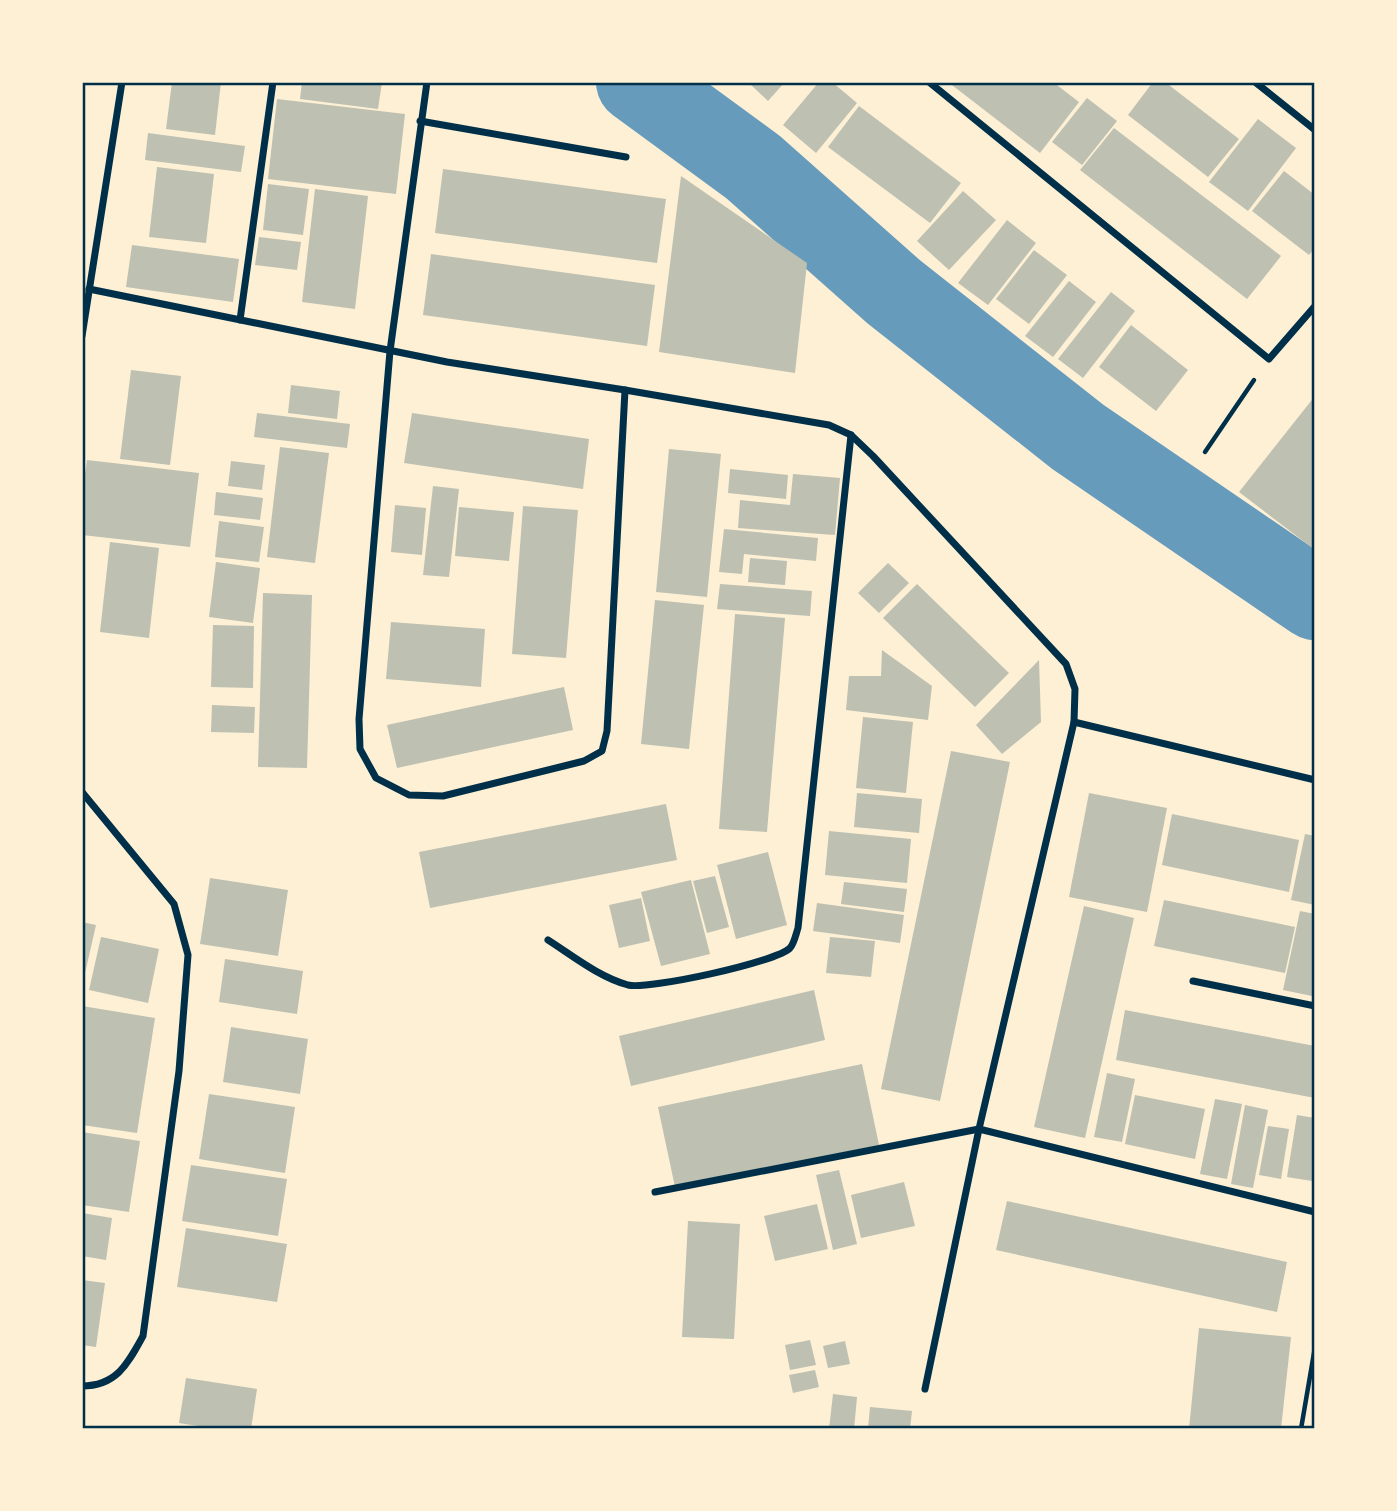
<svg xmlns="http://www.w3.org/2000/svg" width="1397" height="1511" font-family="Lato,sans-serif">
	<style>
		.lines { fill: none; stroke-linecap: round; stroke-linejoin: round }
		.river { stroke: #669bbc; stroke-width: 82 }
		.building { fill: #bec0b2 }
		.path { stroke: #003049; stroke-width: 4.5 }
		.minor { stroke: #003049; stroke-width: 7 }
		.neatline { fill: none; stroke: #003049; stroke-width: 2.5 }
	</style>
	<rect width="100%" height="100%" fill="#fdf0d5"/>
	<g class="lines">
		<polyline class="river" points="637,82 753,167 894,292 1078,437 1315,599"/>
	</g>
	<g class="building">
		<polygon points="172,82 221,82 215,135 166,129"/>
		<polygon points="302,82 382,82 378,109 300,99"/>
		<polygon points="752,82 785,82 768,101 750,84"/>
		<polygon points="819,82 832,82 857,103 816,153 783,125"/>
		<polygon points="948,82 1053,82 1079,102 1040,153"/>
		<polygon points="1153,82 1165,82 1239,139 1208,177 1128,115"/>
		<polygon points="1087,98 1117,121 1082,165 1052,142"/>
		<polygon points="277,99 405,114 396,194 268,179"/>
		<polygon points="859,106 961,183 930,223 828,147"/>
		<polygon points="1258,119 1296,148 1248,211 1209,182"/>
		<polygon points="1114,128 1281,256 1247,299 1080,170"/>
		<polygon points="148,133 245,146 241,172 145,160"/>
		<polygon points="157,167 214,174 206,243 149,237"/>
		<polygon points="443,169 666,199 657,263 435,233"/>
		<polygon points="1284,171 1315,195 1315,248 1309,255 1252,211"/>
		<polygon points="681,176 807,263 795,373 659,352"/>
		<polygon points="268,184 309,189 303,235 263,230"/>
		<polygon points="315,189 368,196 355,309 302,302"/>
		<polygon points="963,191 996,220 949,270 917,241"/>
		<polygon points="1007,220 1036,243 988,305 958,283"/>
		<polygon points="259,237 301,242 297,270 255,265"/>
		<polygon points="132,245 239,259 233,302 126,287"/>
		<polygon points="1034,250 1067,275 1029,324 996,299"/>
		<polygon points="431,254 655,285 647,346 423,315"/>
		<polygon points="1069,281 1096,302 1053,357 1025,336"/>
		<polygon points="1111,292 1135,311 1083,378 1058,359"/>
		<polygon points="1131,325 1188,370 1156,411 1099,367"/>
		<polygon points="131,370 181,376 170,465 120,459"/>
		<polygon points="291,385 340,391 337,419 288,413"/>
		<polygon points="1315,396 1315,550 1239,492"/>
		<polygon points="257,413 350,424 347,448 254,437"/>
		<polygon points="412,413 589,439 583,489 404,463"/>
		<polygon points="280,447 329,453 315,563 267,557"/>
		<polygon points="669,449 721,454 707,597 656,592"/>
		<polygon points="87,460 199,473 190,547 82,535 82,496"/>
		<polygon points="231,461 265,465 262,490 228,486"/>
		<polygon points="730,469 788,475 786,499 728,493"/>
		<polygon points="793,474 840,478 835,535 738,528 740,500 790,505"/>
		<polygon points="433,486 459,489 449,577 423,575"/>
		<polygon points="216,492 263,498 260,520 214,515"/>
		<polygon points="395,505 426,508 422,555 391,552"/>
		<polygon points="523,506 578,510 566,658 512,654"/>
		<polygon points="459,507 514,512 509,561 455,556"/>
		<polygon points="219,521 264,527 259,562 215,557"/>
		<polygon points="724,529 818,538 816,561 744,554 742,574 719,572"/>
		<polygon points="110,542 159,548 149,638 100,632"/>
		<polygon points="750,558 787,561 785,585 748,582"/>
		<polygon points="216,562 260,568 253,623 209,617"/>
		<polygon points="888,563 909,583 879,613 858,593"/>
		<polygon points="720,584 812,591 810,616 717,609"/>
		<polygon points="917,584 1009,673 975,707 883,618"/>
		<polygon points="263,593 312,595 307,768 258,767"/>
		<polygon points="655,600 704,605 689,749 641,744"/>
		<polygon points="735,614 785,618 767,832 719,829"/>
		<polygon points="391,622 485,629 481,687 386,679"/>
		<polygon points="213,625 254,626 253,688 211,687"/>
		<polygon points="882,650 932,686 928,720 846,710 849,676 881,676"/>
		<polygon points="1039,660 1041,722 1002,754 976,725"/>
		<polygon points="564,687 573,730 397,768 387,725"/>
		<polygon points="212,705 255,707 254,733 211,732"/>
		<polygon points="863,717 913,722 906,793 856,788"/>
		<polygon points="951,751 1010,762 940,1101 881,1089"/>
		<polygon points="857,793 922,799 919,833 854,827"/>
		<polygon points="1089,793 1167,808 1147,912 1069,897"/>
		<polygon points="666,804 677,860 430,908 419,852"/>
		<polygon points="1172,814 1299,840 1289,892 1162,865"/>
		<polygon points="829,831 911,839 907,883 825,875"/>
		<polygon points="1305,834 1315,836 1315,905 1291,900"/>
		<polygon points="768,852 787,925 736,939 717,865"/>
		<polygon points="715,876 729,927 707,933 693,881"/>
		<polygon points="210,878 288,890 278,956 200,944"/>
		<polygon points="691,880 710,954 661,966 641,892"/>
		<polygon points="844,882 907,889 904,912 841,904"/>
		<polygon points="641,898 650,941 619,948 609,905"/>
		<polygon points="1164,900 1295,927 1285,973 1154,946"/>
		<polygon points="817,903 904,915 900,943 813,931"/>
		<polygon points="1084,906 1134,918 1085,1138 1034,1127"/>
		<polygon points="1300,911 1315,914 1315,981 1312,996 1283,990"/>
		<polygon points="82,922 96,925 83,982 82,982"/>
		<polygon points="101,937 159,949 148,1003 89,990"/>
		<polygon points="830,937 875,941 871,977 826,973"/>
		<polygon points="225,959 303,971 297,1014 219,1002"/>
		<polygon points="814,990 825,1040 631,1086 619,1036"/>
		<polygon points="82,1006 155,1018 137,1133 82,1125"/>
		<polygon points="1125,1010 1315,1046 1315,1098 1116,1060"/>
		<polygon points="231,1027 308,1039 300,1094 223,1082"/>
		<polygon points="862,1064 879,1145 675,1187 658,1107"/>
		<polygon points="1107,1073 1135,1079 1122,1142 1094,1137"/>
		<polygon points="209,1094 295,1107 285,1173 199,1159"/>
		<polygon points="1135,1095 1205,1109 1195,1159 1125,1144"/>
		<polygon points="1215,1099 1242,1104 1227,1179 1200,1174"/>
		<polygon points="1245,1105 1268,1110 1253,1188 1231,1184"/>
		<polygon points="1297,1115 1315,1118 1315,1163 1312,1181 1287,1177"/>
		<polygon points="1268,1126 1289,1129 1281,1179 1259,1175"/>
		<polygon points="82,1132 140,1141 129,1212 82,1205"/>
		<polygon points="191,1165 287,1179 278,1236 182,1221"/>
		<polygon points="839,1170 857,1244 833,1250 816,1175"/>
		<polygon points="904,1182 915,1226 861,1238 851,1195"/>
		<polygon points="1007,1201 1287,1262 1277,1312 996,1250"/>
		<polygon points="817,1204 828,1249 775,1261 764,1216"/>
		<polygon points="82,1213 112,1218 106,1260 82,1256"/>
		<polygon points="688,1221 740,1224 734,1339 682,1337"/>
		<polygon points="186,1228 287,1244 277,1302 177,1287"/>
		<polygon points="82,1280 105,1283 96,1347 82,1345"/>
		<polygon points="1199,1328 1291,1337 1281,1429 1189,1429"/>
		<polygon points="810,1340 816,1365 790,1370 785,1345"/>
		<polygon points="845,1341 850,1364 828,1368 823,1346"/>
		<polygon points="815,1370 819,1387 793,1393 789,1375"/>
		<polygon points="186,1378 257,1389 251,1429 217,1429 179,1423"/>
		<polygon points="833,1394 857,1397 854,1429 829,1429"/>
		<polygon points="870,1407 912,1411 910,1429 868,1429"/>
	</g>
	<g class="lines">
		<g class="path">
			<polyline points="1205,452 1254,380"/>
			<polyline points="1301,1429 1315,1347"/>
		</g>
		<g class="minor">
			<polyline points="427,82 390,351 359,719 360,749 376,778 409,795 443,796 584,761 602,751 607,731 625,390"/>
			<polyline points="929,82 1269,359 1315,306"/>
			<polyline points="1255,82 1315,130"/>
			<polyline points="420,121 626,157"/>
			<polyline points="89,289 447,362 625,390 829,425 851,435 873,456 1066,664 1075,689 1074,722 979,1129 925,1389"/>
			<polyline points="240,320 273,82"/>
			<polyline points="82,336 122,82"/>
			<polyline points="1074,722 1315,780"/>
			<path d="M82 792 174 904 188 955 179 1071 143 1336C128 1363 117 1386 82 1386"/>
			<path d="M548 940C573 956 599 977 628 985 648 990 777 962 790 948 794 944 796 934 798 928L851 435"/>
			<polyline points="1193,981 1315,1006"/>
			<polyline points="655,1192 979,1129 1315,1212"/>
		</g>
	</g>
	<rect width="1397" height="1511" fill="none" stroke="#fdf0d5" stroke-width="168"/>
	<rect x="84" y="84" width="1229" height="1343" class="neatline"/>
</svg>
